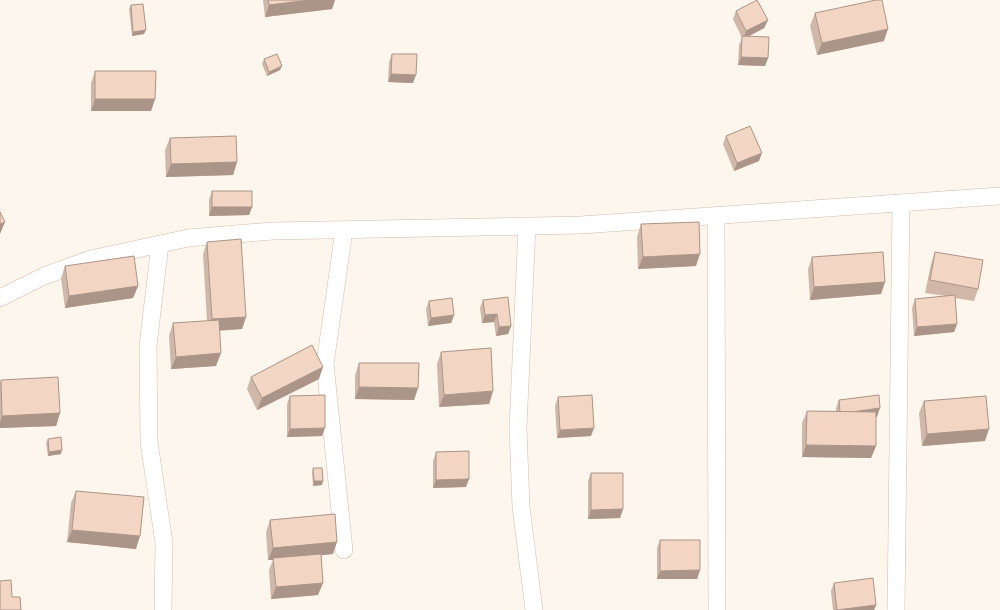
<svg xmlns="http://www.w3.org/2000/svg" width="1000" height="610" font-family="Karla,sans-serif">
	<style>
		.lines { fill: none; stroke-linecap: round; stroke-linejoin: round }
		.street-casing { stroke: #d1beb0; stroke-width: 18 }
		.street { stroke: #fff; stroke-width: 17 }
		.wall { fill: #d1b7a8 }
		.shaded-wall { fill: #aa9588 }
		.building { fill: #f3d5c3; stroke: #aa9588 }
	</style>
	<rect width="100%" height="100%" fill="#fdf6ec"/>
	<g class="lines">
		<g class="street-casing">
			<g id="street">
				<polyline points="716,216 717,610"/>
				<polyline points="527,226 518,428 521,507 534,610"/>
				<polyline points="160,244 148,346 149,442 164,543 163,610"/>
				<polyline points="0,298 44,276 91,259 188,238 273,231 581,225 1000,196"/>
				<polyline points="344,550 325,364 344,230"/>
				<polyline points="896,610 901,203"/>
			</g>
		</g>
		<use href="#street" class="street"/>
	</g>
	<g class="wall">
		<polygon points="263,0 335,0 332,9 265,17"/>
		<polygon points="131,5 144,34 132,36 129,9"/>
		<polygon points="736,11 768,20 764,28 748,37 768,58 765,66 738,65 739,45 742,38 733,19"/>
		<polygon points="815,13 884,41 817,55 810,26"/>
		<polygon points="392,54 413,83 388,82 389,62"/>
		<polygon points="264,59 280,70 267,76 262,64"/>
		<polygon points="95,71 155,99 151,111 91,111 91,83"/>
		<polygon points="726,136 759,161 734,171 723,144"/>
		<polygon points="170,138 237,162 233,175 166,177 165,150"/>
		<polygon points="212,191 252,207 249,215 209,216 209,200"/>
		<polygon points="641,224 696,266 638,269 637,237"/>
		<polygon points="207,242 246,317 242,329 219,331 216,366 171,369 169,336 173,323 207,321 203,254"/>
		<polygon points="935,252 978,289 974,301 955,298 957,324 954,332 914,336 912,308 915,299 946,296 925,293 931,264"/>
		<polygon points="812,257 885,282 881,294 810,300 808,269"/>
		<polygon points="65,266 138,286 133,298 65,308 61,278"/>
		<polygon points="483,300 511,326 508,334 496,336 494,322 482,323 480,308"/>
		<polygon points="429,301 454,315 451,323 428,326 426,309"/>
		<polygon points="441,352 493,391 489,404 439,407 437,364"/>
		<polygon points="359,363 418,388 414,400 355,399 355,375"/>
		<polygon points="251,377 319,379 257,410 247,389"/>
		<polygon points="1,380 60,413 56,426 0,428 0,382"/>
		<polygon points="290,396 322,436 287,437 287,404"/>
		<polygon points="558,397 591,436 557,438 555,406"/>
		<polygon points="839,400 877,417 876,417 876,446 871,458 802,457 802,423 807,411 836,411 836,408"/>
		<polygon points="924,401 985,441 922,446 919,413"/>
		<polygon points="48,439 61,454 48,456 46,443"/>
		<polygon points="436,452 466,487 433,488 433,461"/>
		<polygon points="313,468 322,485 313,486 312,473"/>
		<polygon points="591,473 623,509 620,518 588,519 588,481"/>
		<polygon points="76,491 136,549 67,542 71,503"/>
		<polygon points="270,520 333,554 321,555 318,595 271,599 269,570 273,560 268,560 266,532"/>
		<polygon points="660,540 700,570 697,579 657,579 657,548"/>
		<polygon points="834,583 876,605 874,610 833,610 831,591"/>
	</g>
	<g class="shaded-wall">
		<polygon points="309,0 335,0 332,9 265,17 269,5"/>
		<polygon points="768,20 764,28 743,39 746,31"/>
		<polygon points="888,29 884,41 817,55 822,43"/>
		<polygon points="146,30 144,34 132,36 133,32"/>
		<polygon points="741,57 768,58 765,66 738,65"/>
		<polygon points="282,66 280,70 267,76 269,72"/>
		<polygon points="391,74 416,75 413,83 388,82"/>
		<polygon points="95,99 155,99 151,111 91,111"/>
		<polygon points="762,153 759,161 734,171 737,163"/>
		<polygon points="237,162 233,175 166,177 171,164"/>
		<polygon points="212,207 252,207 249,215 209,216"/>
		<polygon points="5,222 0,234 0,224"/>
		<polygon points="700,254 696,266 638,269 643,257"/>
		<polygon points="885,282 881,294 810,300 814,287"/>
		<polygon points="138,286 133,298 65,308 69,296"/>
		<polygon points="497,314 494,322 482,323 485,315"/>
		<polygon points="454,315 451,323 428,326 431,318"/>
		<polygon points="246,317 242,329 208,331 212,319"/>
		<polygon points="957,324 954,332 914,336 917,327"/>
		<polygon points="511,326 508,334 496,336 499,327"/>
		<polygon points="221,353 216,366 171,369 176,357"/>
		<polygon points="323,367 319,379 257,410 262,398"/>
		<polygon points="359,387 418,388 414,400 355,399"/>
		<polygon points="493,391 489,404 439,407 444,395"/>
		<polygon points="880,408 877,417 837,421 840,413"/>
		<polygon points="60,413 56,426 0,428 0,423 2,416"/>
		<polygon points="325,428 322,436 287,437 290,429"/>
		<polygon points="594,428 591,436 557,438 560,430"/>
		<polygon points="989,429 985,441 922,446 927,434"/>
		<polygon points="806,445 876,446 871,458 802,457"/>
		<polygon points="62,450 61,454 48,456 49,452"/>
		<polygon points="469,479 466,487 433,488 436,480"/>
		<polygon points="314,481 323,481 322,485 313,486"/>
		<polygon points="623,509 620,518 588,519 591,510"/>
		<polygon points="72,530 140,536 136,549 67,542"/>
		<polygon points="337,542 333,554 273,560 273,558 273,560 268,560 273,548"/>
		<polygon points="700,570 697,579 657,579 660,571"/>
		<polygon points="323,583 318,595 271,599 276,587"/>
		<polygon points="876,605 874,610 837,610"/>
	</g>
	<g class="building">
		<polygon points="268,0 309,0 269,5"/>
		<polygon points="757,0 768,20 746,31 736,11"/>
		<polygon points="876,0 882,0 888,29 822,43 815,13"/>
		<polygon points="143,4 146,30 133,32 131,5"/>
		<polygon points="742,36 769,37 768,58 741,57"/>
		<polygon points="277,54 282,66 269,72 264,59"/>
		<polygon points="392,54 417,54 416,75 391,74"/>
		<polygon points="95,71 156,71 155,99 95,99"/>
		<polygon points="750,126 762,153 737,163 726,136"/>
		<polygon points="236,136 237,162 171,164 170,138"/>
		<rect x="212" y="191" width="40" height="16"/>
		<polygon points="0,212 5,222 0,224"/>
		<polygon points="699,222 700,254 643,257 641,224"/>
		<polygon points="241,239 246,317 212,319 207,242"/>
		<polygon points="883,252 885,282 814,287 812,257"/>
		<polygon points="935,252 983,260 978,289 930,280"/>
		<polygon points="134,256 138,286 69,296 65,266"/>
		<polygon points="955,295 957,324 917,327 915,299"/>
		<polygon points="508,297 511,326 499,327 497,314 485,315 483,300"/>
		<polygon points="452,298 454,315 431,318 429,301"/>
		<polygon points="219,320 221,353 176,357 173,323"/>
		<polygon points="312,345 323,367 262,398 251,377"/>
		<polygon points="491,348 493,391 444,395 441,352"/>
		<polygon points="359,363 419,363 418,388 359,387"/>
		<polygon points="58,377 60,413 2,416 1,380"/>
		<polygon points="325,395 325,428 290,429 290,396"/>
		<polygon points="592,395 594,428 560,430 558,397"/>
		<polygon points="879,395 880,408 852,412 840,412 839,400"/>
		<polygon points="986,396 989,429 927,434 924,401"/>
		<polygon points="807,411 876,412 876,446 806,445"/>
		<polygon points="61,437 62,450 49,452 48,439"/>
		<polygon points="469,451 469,479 436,480 436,452"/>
		<polygon points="313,468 322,468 323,481 314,481"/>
		<polygon points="591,473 623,473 623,509 591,510"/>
		<polygon points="76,491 144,497 140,536 72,530"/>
		<polygon points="335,514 337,542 273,548 270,520"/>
		<polygon points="660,540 700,540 700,570 660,571"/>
		<polygon points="321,554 323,583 276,587 273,558"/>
		<polygon points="873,578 876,605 837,610 834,583"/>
		<polygon points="11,580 12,597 20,597 21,610 0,610 0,581"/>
	</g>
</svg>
